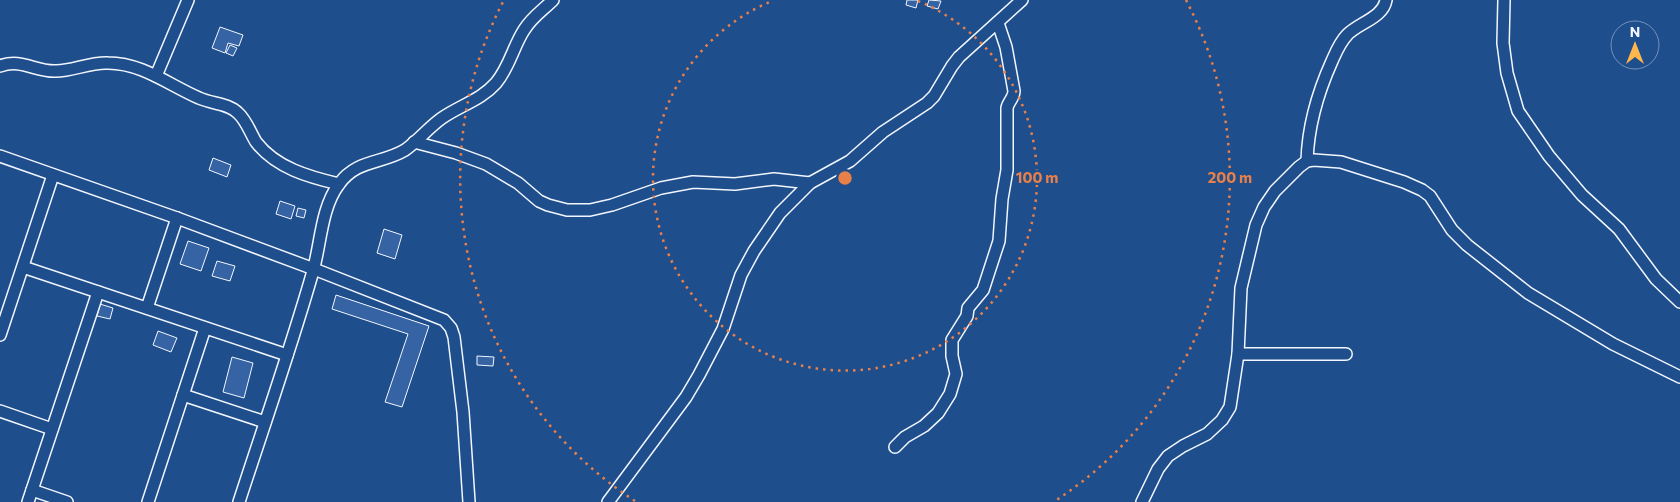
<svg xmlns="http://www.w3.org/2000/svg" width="1680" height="502" font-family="Commissioner,sans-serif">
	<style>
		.building { fill: #3563a3; stroke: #f2f6ff }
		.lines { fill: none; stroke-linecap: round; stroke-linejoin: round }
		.minor-casing { stroke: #f2f6ff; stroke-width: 14 }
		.minor { stroke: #1f4e8c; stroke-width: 11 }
		.ring { fill: none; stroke: #ea8049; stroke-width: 2.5; stroke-dasharray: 2.5 5 }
		.centre { fill: #ea8049; stroke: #1f4e8c; stroke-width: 2.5 }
		.ring-label { font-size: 15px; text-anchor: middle; font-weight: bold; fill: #ea8049; stroke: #1f4e8c; stroke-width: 4; stroke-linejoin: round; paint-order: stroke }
	</style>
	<rect width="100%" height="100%" fill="#1f4e8c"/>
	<g class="building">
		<polygon points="907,0 918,0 916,8 906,5"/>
		<polygon points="929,0 941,1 938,9 927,6"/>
		<polygon points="220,27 243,35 239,46 228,43 225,53 212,48"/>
		<polygon points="230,45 237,48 233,56 226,53"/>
		<polygon points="213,158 231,165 227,177 209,170"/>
		<polygon points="280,201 295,206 291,219 276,214"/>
		<polygon points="298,208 306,210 304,218 296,216"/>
		<polygon points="384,229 402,235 395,259 377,253"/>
		<polygon points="188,241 209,248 201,271 180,264"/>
		<polygon points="217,261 235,266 230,281 212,276"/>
		<polygon points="336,295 429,326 402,407 385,402 408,334 332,309"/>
		<polygon points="100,304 113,308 110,319 97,316"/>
		<polygon points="158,331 177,338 171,352 153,345"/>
		<polygon points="477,356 494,357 493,366 477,365"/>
		<polygon points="232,357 253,363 244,398 223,392"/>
	</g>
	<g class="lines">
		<g class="minor-casing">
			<g id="minor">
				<polyline points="1504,0 1503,43 1507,73 1518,111 1549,156 1582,195 1619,229 1656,279 1680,302"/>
				<path d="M0 66C22 58 35 72 56 71 73 71 90 62 108 63 142 63 169 85 199 98 212 104 228 103 238 113 246 120 250 132 256 142 276 168 309 177 339 184"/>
				<polyline points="156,76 188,0"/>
				<polyline points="414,142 456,153 486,164 518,183 539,201 548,205 567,210 590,210 612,205 661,188 693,182 735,184 774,179 810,183"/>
				<polyline points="0,156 177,218 314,269 444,320 451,328 454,337 463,412 469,502"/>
				<path d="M1307 161C1308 127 1318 92 1332 61 1336 52 1340 42 1347 35 1358 23 1383 18 1386 0"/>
				<polyline points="23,267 287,355"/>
				<polyline points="147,308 177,218"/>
				<polyline points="0,335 53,175"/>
				<polyline points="1238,354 1346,354"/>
				<polyline points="183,395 265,422"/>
				<polyline points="0,411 52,429"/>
				<path d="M895 447 905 437 924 426 938 413 950 394 956 374 952 356V340L967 316 968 308 983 290 999 241 1002 199 1007 170V108C1008 102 1014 98 1014 91L1006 47 998 23"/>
				<polyline points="32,490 67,502"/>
				<polyline points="28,502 98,292"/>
				<polyline points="148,502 205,328"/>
				<path d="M239 502C264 425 291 348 313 271 321 243 321 208 339 184 357 159 382 164 405 150 418 141 429 127 442 118 461 105 481 100 496 83 510 66 513 47 524 30 532 17 543 10 553 0"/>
				<polyline points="608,502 686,397 699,375 723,329 741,275 754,251 780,213 810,183 850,161 883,132 927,103 934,96 952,66 959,57 1022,0"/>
				<polyline points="1142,502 1158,469 1168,456 1183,446 1207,434 1222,420 1230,407 1238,354 1241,288 1256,225 1264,207 1275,191 1299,167 1307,161 1314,160 1341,162 1404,182 1422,190 1430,196 1452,230 1467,245 1528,293 1613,344 1680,377"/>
			</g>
		</g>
		<use href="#minor" class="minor"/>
	</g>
	<g class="ring">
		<path d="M918 1A192 192 0 1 1 772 1"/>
		<path d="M635 501A385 385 0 0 1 504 0M1186 0A385 385 0 0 1 1055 501"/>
	</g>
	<circle cx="845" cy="178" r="8" class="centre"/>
	<g class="ring-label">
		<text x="1037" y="183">100 m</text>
		<text x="1230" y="183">200 m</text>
	</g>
	<g transform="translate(1635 45)"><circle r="24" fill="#1f4e8c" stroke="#7391ba"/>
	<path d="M0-4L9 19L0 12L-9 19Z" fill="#ffb74d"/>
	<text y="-8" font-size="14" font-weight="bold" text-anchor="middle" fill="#f2f6ff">N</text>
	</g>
</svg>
